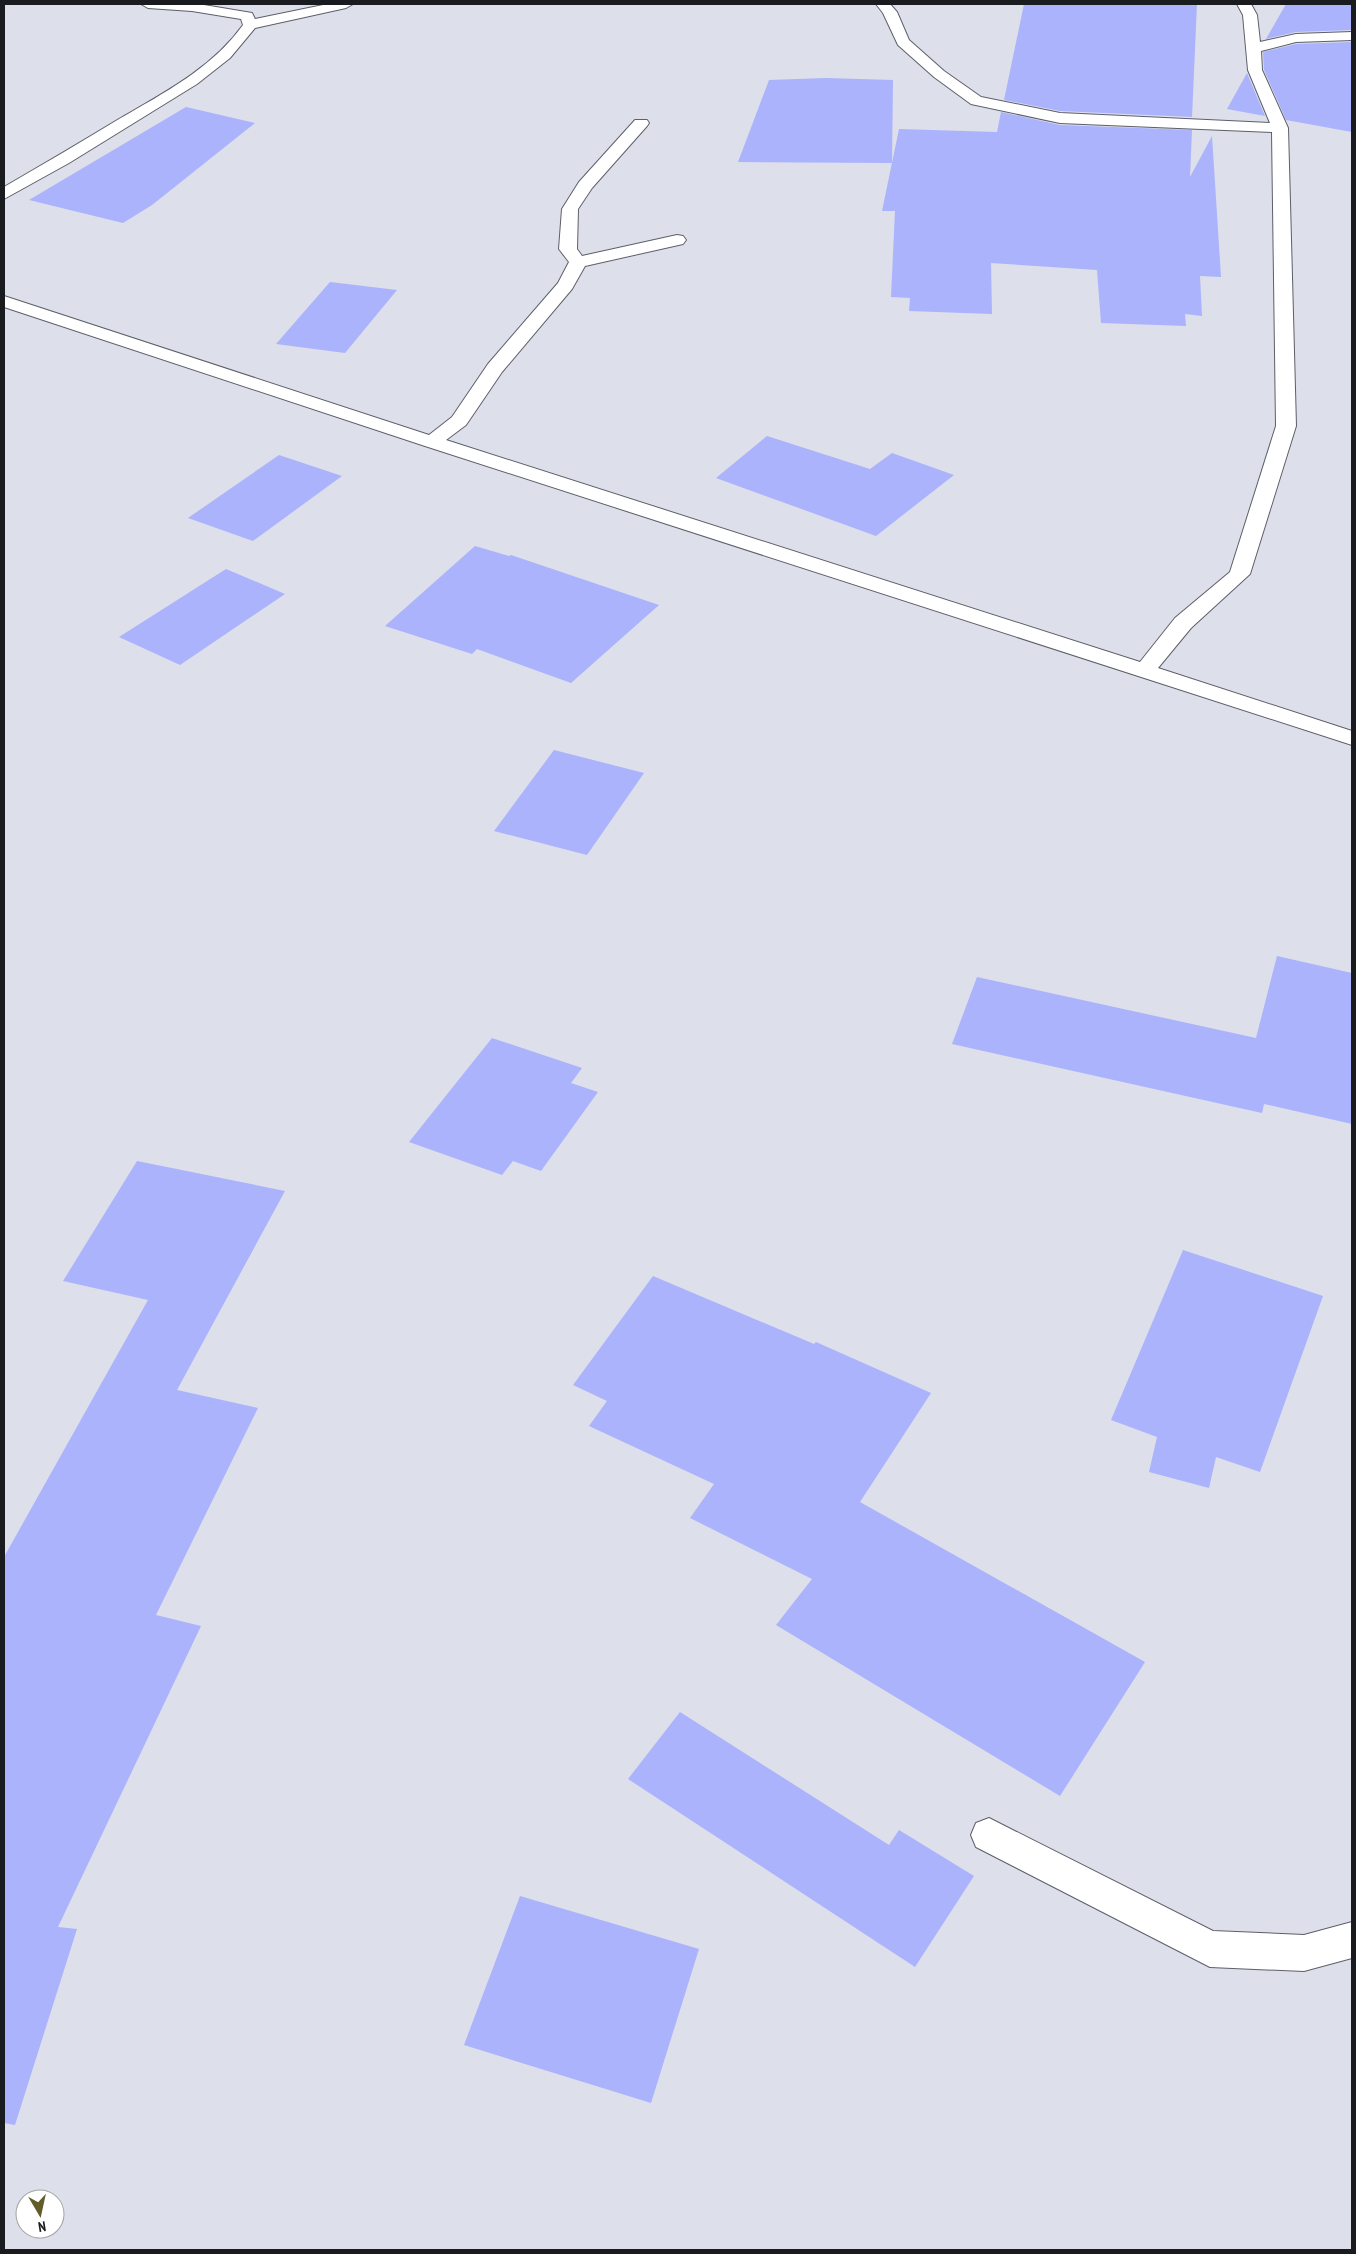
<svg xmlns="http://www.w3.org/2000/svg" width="1356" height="2254" font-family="'PT Sans Narrow',sans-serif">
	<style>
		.building { fill: #aab3fb }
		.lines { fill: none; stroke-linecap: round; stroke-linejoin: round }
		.minor-casing { stroke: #5d5f69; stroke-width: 2 }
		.minor { fill: #fff; fill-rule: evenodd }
	</style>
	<rect width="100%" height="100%" fill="#dddfeb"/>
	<g class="building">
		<polygon points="1024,4 1197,4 1192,117 1060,111 1004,100"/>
		<polygon points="1286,4 1352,4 1352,30 1296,32 1266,39"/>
		<polygon points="1352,42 1352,132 1286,120 1264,70 1263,52 1296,44"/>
		<polygon points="1247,73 1265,116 1227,109"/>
		<polygon points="826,78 893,80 892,163 738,162 769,80"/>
		<polygon points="186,107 255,123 152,205 123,223 29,200"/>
		<polygon points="1001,112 1060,125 1192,130 1190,177 1212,136 1221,277 1200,276 1202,316 1185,314 1186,326 1101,323 1097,270 991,263 992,314 909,311 910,298 891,297 895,211 882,211 899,129 997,132"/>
		<polygon points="330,282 397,290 345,353 276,344"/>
		<polygon points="767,436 870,469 892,453 954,475 876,536 716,478"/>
		<polygon points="279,455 342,476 253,541 188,518"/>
		<polygon points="475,546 509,556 511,555 659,605 571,683 477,649 472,654 385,626"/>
		<polygon points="226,569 285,594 180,665 119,637"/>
		<polygon points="554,750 644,773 587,855 494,831"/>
		<polygon points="1277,956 1352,973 1352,1124 1264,1104 1262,1113 952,1044 977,977 1256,1038"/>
		<polygon points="492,1038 582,1068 571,1083 598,1092 541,1171 513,1161 502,1175 409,1142"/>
		<polygon points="137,1161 285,1191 177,1390 258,1408 156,1615 201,1626 58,1927 77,1929 15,2125 4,2123 4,1557 148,1300 63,1281"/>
		<polygon points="1183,1250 1323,1296 1260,1472 1216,1457 1209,1488 1149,1472 1157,1437 1111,1420"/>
		<polygon points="653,1276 814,1344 816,1342 931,1393 860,1502 1145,1662 1060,1796 776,1625 812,1579 690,1518 714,1484 589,1426 607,1401 573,1385"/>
		<polygon points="680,1712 889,1845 899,1830 974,1876 915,1967 628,1779"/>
		<polygon points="520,1896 699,1949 651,2103 464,2045"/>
	</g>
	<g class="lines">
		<g class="minor-casing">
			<g id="minor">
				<path d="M141 4H198L252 13 255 19 328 4H353L346 8 255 28 230 58 197 84 69 163 4 199V187C42 165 81 142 119 119 164 93 212 68 243 25L241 19 192 11 148 8Z"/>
				<polygon points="876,4 890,4 897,12 909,40 944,71 981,97 1060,113 1270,123 1248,70 1243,15 1237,4 1251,4 1257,15 1260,42 1296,34 1352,32 1352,40 1296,42 1261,51 1262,70 1288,128 1296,426 1250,574 1191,628 1158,668 1352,731 1352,745 425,446 4,307 4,296 429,435 452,417 488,364 558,283 569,262 559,249 562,209 579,182 635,120 647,120 649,123 647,126 592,188 578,209 577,249 582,256 677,235 683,236 686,240 683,244 585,266 572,289 502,372 466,425 446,440 1140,662 1175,618 1230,572 1276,426 1272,132 1060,123 971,104 934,77 898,45 883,13"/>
				<polygon points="989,1818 1213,1931 1304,1935 1352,1922 1352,1958 1304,1971 1210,1967 976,1847 971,1835 976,1823"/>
			</g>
		</g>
		<use href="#minor" class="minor"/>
	</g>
	<rect width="1356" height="2254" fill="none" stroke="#1a1b1f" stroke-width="10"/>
	<g transform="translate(40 2214) rotate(171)"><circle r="24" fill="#ffffff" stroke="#a3a4a5"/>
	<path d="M0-4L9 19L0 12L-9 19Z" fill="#625c28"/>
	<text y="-8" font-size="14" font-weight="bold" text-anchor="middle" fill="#1a1b1f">N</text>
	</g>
</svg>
